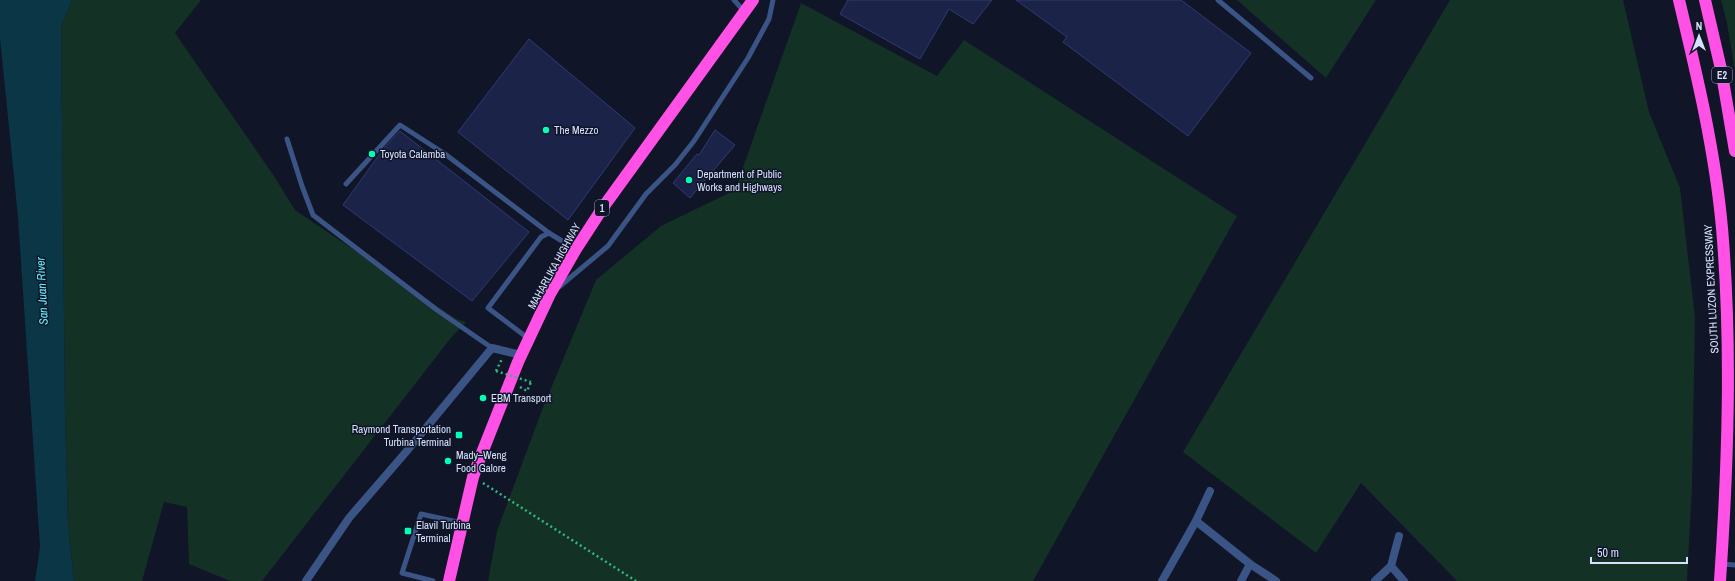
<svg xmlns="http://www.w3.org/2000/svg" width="1735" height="581" font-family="'Archivo Narrow',sans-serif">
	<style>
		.green { fill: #133125 }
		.water { fill: #0a3646 }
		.building { fill: #1c2348; stroke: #2e3a74 }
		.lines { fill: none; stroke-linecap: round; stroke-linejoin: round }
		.path { stroke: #30b97d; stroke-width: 2.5; stroke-dasharray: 2 3; stroke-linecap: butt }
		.lane { stroke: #3b5486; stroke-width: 5 }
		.street { stroke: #3b5486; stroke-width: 8 }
		.highway { stroke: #ff51e6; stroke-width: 12 }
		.path-bridge { stroke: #30b97d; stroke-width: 2.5; stroke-dasharray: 2 3; stroke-linecap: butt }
		.poi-dot { fill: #02ffb9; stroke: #101527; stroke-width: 1.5 }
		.labels { text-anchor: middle; stroke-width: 3; stroke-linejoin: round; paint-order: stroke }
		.shield { fill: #101527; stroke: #9ba4be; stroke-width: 1 }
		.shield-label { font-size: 10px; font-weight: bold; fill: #d6e1ff }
		.poi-label { font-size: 11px; fill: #d6e1ff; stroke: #101527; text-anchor: start }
		.street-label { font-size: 11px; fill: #d6e1ff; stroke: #101527 }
		.water-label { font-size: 12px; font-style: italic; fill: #64f1ff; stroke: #101527 }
	</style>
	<rect width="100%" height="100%" fill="#101527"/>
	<g class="green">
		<polygon points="72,0 201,0 175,33 274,176 295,210 456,319 466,322 450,339 262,581 230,581 189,564 187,507 164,502 142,581 74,581 68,526 65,414 61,27"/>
		<polygon points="1237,0 1376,0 1326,78"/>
		<polygon points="1450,0 1623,0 1649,112 1680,188 1695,317 1692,487 1687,581 1457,581 1361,483 1316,553 1183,452"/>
		<polygon points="1721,0 1735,0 1735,72 1727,23"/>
		<polygon points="801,3 937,76 964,40 1237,216 1033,581 488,581 497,531 542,410 596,280 661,226 735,190"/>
	</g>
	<polygon class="water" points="0,0 72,0 61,27 65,414 68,526 74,581 35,581 40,547 18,217 0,38"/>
	<g class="building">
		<polygon points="848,0 992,0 973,24 949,9 920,59 840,14"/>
		<polygon points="1016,0 1181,0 1251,53 1188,136 1063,42 1067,37"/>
		<polygon points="529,39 635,128 568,220 458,132"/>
		<polygon points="715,130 735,145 690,198 673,183 697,154 699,155"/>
		<polygon points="400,131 529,232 472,301 343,205 384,148"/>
	</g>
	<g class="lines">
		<g class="path">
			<polyline points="496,371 502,359"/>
			<polyline points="520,387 527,391 531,382"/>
			<polyline points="483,483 636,581"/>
		</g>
		<g class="lane">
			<polyline points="734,0 744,11"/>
			<polyline points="1218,0 1311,78"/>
			<polyline points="287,139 302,186 313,215 437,310 492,348"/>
			<polyline points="346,184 400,125 445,154 549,233"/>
			<polyline points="559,287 608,246 646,194 675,165 694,141 748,58 769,19 773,0"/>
			<polyline points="529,339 488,308 541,237 549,233 575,249"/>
			<polyline points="1722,564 1735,565"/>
			<polyline points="433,581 402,573 421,514 462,523"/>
		</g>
		<g class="street">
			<polyline points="1196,521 1250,564 1276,581"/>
			<polyline points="1391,566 1404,581"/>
			<polyline points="306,581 349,518 406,452 492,348 521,355"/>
			<polyline points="1162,581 1196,521 1210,491"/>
			<polyline points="1241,581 1250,564"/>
			<polyline points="1375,581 1391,566 1399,536"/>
		</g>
		<g class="highway">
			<path d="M1679 0C1697 75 1715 151 1722 228 1732 345 1728 464 1720 581"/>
			<polyline points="1705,0 1721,69 1735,151"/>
			<polyline points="449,581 473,477 480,458 518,362 550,294 576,249 604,206 753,0"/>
		</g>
		<polyline class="path-bridge" points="496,371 531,382"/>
	</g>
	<g class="poi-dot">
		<circle cx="546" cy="130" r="4"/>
		<circle cx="372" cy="154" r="4"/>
		<circle cx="689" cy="180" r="4"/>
		<circle cx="483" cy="398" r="4"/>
		<rect x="455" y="431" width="8" height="8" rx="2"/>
		<circle cx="448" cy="461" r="4"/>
		<rect x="404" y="527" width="8" height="8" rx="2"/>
	</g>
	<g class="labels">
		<g class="shield">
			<rect x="1712" y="67" width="20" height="16" rx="3"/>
			<rect x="595" y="200" width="14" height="16" rx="3"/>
		</g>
		<g class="shield-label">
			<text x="1722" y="79">E2</text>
			<text x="602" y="212">1</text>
		</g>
		<g class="poi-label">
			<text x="554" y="134">The Mezzo</text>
			<text x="380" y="158">Toyota Calamba</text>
			<text x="697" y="178">Department of Public<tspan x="697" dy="13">Works and Highways</tspan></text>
			<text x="491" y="402">EBM Transport</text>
			<text x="451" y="433" text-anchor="end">Raymond Transportation<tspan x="451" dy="13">Turbina Terminal</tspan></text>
			<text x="456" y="459">Mady–Weng<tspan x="456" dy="13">Food Galore</tspan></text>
			<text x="416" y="529">Elavil Turbina<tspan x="416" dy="13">Terminal</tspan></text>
		</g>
		<g class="street-label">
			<text transform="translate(554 266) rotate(-61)" y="4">MAHARLIKA HIGHWAY</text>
			<text transform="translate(1711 289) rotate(-93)" y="4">SOUTH LUZON EXPRESSWAY</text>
		</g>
		<g class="water-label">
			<text transform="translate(42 291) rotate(-93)" y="4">San Juan River</text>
		</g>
	</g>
	<g transform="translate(1699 36)" stroke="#101527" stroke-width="3" paint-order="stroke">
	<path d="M0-3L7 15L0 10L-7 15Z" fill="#d6e1ff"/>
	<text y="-6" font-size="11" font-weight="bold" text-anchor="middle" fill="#d6e1ff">N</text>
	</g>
	<path d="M1591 557v6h96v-6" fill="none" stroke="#d6e1ff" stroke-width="2"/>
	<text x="1597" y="557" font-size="12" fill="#d6e1ff" stroke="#101527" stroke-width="3" paint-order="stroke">50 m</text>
</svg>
